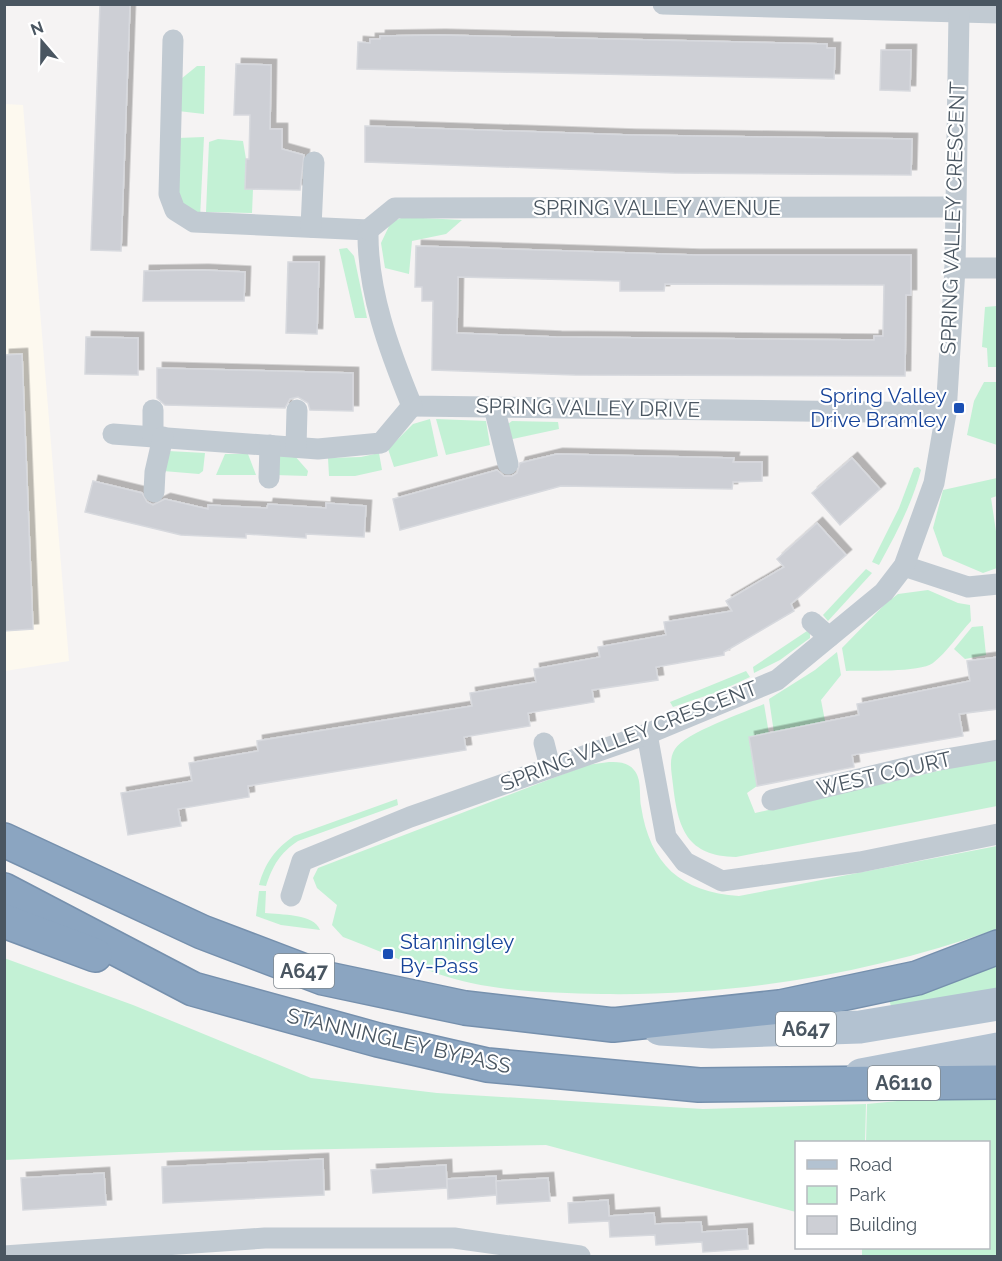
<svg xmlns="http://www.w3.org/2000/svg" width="1002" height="1261" font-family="Raleway,sans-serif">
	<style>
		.commercial { fill: #fdf9ef }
		.green { fill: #c3f1d5 }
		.building { fill: #cdcfd5; stroke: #d7d9de; stroke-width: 1.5; fill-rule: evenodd; filter: url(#shadow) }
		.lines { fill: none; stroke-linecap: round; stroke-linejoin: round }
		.highway-casing { stroke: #7690ad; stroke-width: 36 }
		.street { stroke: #c1cad2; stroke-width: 21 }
		.primary { stroke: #b3c2d1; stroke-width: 33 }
		.highway { stroke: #8ba5c1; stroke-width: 33 }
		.transit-dot { fill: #1a4fb4; stroke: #fff; stroke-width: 2 }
		.labels { text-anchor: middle; stroke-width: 4.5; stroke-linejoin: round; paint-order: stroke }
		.shield { fill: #fff; stroke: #808990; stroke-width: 1.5 }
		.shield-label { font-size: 20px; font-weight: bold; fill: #4a5661 }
		.street-label { font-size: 21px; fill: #4a5661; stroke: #fff }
		.transit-label { font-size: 21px; fill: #164399; stroke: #fff; text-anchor: end }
	</style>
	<defs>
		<filter id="shadow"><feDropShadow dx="5.5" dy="-5.5" stdDeviation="0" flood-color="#0004"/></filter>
	</defs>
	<rect width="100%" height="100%" fill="#f5f3f3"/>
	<polygon class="commercial" points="5,104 23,105 69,661 5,671"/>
	<g class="green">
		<polygon points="197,66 205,66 204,114 178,111 181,79"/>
		<polygon points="204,137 200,218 183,205 177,191 178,138"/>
		<polygon points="218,139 243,141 246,159 245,189 253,189 252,213 206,212 209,142"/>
		<polygon points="404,217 462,220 446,234 412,241 409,274 385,268 381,243 391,222"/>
		<polygon points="347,248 354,256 367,318 355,318 339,249"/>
		<polygon points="997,306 997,367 988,367 987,348 982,347 985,307"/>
		<polygon points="984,382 997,382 997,445 967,435 974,401"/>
		<polygon points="430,419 438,456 394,467 388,449 413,424"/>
		<polygon points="436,419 486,421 490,445 446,455"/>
		<polygon points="512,421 558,422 559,429 508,440 508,424"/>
		<polygon points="168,451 205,453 203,471 199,474 163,471"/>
		<polygon points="379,453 382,470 355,476 329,476 328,458 361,457"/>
		<polygon points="225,454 248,454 256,475 216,475"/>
		<polygon points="279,455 294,455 308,471 307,476 275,475"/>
		<path d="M918 467 921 470C912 504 896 534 879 565L872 562 899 508 914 468Z"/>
		<polygon points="997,478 997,496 991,498 997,538 997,568 983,573 943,556 933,528 943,490"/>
		<polygon points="866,569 872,573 828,621 823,615"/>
		<path d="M928 590 958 603 970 605 971 621C959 634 947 652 933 663 919 673 865 670 846 671L842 648 885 604 898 594Z"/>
		<polygon points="983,626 986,655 965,659 954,649 972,627"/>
		<polygon points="810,629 810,638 780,660 754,673 753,667"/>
		<polygon points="837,652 841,675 821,700 825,721 774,733 769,699 815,670"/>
		<polygon points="746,671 750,677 720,691 673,707 670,702"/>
		<path d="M764 704 769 734 749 738 757 786 747 793 755 813 994 758 997 759V806L736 857C687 856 678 829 673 785 672 774 668 759 675 749 685 733 745 712 764 704Z"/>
		<path d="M609 762C618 762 628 762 634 770 642 779 639 795 641 806 650 865 681 892 739 896L997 846V929C870 974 737 996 602 994 559 993 513 992 471 983 432 975 381 951 343 937L332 925 337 905 317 888 313 878 318 868 587 765Z"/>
		<path d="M397 799 398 805 298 841C280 853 273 865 266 886L259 885C265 863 275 849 294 836Z"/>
		<path d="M259 891H266L265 913C280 915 314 913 320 930L281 925 256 916Z"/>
		<polygon points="4,958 133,1005 311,1078 437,1093 703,1109 866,1104 865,1142 796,1142 796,1212 546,1145 179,1152 5,1160"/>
		<polygon points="997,962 997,991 891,1006 889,1000"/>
		<polygon points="997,1091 997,1256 862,1256 862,1248 988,1248 988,1142 866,1142 867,1104"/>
	</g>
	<g class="building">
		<polygon points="100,4 130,4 121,251 91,250"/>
		<polygon points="440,35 827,44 827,48 835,48 834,79 357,69 358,42 370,43 370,39 380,39 380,36"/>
		<polygon points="881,50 911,50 910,91 880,90"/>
		<polygon points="236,64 271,65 270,129 282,129 282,149 304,155 300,190 245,189 246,159 249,159 250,115 234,115"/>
		<polygon points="365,126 630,135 912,139 911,175 674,173 365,162"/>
		<path d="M416 246 695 255H911V295H906L905 376 575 375 432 370 433 301H422V287H415ZM458 277 620 281V291H664L665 284 884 285 883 336H874V340L556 337 457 333Z"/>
		<polygon points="288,262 319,262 317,334 286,333"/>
		<polygon points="203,270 245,272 244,301 143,301 144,271"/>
		<polygon points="86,337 138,338 138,375 85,374"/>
		<polygon points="22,354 33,629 4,631 4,355"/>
		<polygon points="157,368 353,373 353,411 310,410 308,403 298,397 290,399 285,408 165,405 157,398"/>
		<polygon points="557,454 734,458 733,462 762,462 762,481 733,482 732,489 561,486 400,530 393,499 497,470 504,476 512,476 517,473 520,463"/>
		<polygon points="852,458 880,489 840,525 812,493"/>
		<polygon points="93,481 142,493 147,502 153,505 165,499 208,509 208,505 267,508 268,504 326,508 326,503 366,506 364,537 306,534 306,538 246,534 246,538 181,535 85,512"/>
		<polygon points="817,523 846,555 791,604 794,611 724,652 724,655 656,667 658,680 592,690 594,702 528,713 530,726 464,737 466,750 248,786 249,797 178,809 181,826 128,835 121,793 192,781 189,763 258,751 257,741 472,706 470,693 536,682 534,669 600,657 598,647 666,635 664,622 732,611 726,601 784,567 777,559"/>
		<polygon points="998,657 998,709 959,714 963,736 852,755 854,767 757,786 749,737 859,715 857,704 970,681 967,661"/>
		<polygon points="323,1159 324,1195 163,1203 162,1167"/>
		<polygon points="446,1165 447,1188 373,1193 371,1170"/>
		<polygon points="104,1173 106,1205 23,1210 21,1178"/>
		<polygon points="496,1176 497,1195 448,1199 447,1179"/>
		<polygon points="548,1178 550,1201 497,1204 496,1181"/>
		<polygon points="608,1200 609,1216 654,1213 655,1224 701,1222 702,1232 747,1229 748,1249 703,1252 702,1242 656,1245 655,1235 610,1237 609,1221 569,1223 568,1203"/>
	</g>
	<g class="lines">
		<g class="highway-casing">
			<g id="highway">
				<polyline points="4,840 202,932 323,978 465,1008 613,1025 780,1007 917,978 998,947"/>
				<polyline points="4,890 193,989 378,1040 487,1065 699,1085 998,1082"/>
				<polyline points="4,921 95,955"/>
			</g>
		</g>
		<g class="street">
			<polyline points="663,4 998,13"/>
			<polyline points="173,40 169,194 175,210 194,222 368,230"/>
			<polyline points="311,227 314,162"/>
			<path d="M368 230C367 291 389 350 412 406L946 413"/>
			<polyline points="368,230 395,208 955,207"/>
			<polyline points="955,268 998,268"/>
			<polyline points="494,407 508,464"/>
			<polyline points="113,434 318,449 381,443 412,406"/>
			<polyline points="153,437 153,410"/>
			<polyline points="296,447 297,410"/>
			<polyline points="269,478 270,445"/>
			<polyline points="154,492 155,472 163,437"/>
			<polyline points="904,566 968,587 998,584"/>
			<polyline points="812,622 829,637"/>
			<polyline points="647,734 666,837 685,862 722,881 860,862 998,834"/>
			<polyline points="544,743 550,767"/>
			<polyline points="772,800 934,761 998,750"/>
			<polyline points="291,896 302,861 410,817 647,734 777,680 884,592 904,566 934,483 946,413 955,268 959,13"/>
			<polyline points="4,1256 265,1238 454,1238 580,1256"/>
		</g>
		<g class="primary">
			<polyline points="660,1029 712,1032 860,1027 998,1004"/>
			<polyline points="861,1075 998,1049"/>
		</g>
		<use href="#highway" class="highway"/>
	</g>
	<g class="transit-dot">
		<rect x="953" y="402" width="12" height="12" rx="3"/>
		<rect x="382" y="948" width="12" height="12" rx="3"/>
	</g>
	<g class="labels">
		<g class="shield">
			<rect x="274" y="954" width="60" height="34" rx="4.5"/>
			<rect x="776" y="1012" width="60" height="34" rx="4.5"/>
			<rect x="868" y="1066" width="72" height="34" rx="4.5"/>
		</g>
		<g class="shield-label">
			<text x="304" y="978">A647</text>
			<text x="806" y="1036">A647</text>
			<text x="904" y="1090">A6110</text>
		</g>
		<g class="street-label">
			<text x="657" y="215">SPRING VALLEY AVENUE</text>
			<text transform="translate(953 218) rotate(-88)" y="7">SPRING VALLEY CRESCENT</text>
			<text transform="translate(588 408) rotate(1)" y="7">SPRING VALLEY DRIVE</text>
			<text transform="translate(629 736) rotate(-21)" y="7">SPRING VALLEY CRESCENT</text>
			<text transform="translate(884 774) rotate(-13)" y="7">WEST COURT</text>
			<text transform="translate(399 1041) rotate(13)" y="7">STANNINGLEY BYPASS</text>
		</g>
		<g class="transit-label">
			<text x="947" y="403">Spring Valley<tspan x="947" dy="24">Drive Bramley</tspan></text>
			<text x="400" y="949" text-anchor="start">Stanningley<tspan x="400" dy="24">By-Pass</tspan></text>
		</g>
	</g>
	<rect width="1002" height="1261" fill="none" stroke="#4a5661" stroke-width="12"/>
	<rect x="795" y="1141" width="195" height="108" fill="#ffffff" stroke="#b7bbc0" stroke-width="1.5"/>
	<rect x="807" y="1160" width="30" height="9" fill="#b3c2d1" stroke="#b7bbc0" stroke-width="1.5"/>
	<text x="849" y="1171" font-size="18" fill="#4a5661">Road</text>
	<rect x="807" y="1186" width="30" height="18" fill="#c3f1d5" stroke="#b7bbc0" stroke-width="1.5"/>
	<text x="849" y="1201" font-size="18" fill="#4a5661">Park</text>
	<rect x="807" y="1216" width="30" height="18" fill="#cdcfd5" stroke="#b7bbc0" stroke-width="1.5"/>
	<text x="849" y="1231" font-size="18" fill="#4a5661">Building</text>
	<g transform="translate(42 42) rotate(340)" stroke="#ffffff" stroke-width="4.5" paint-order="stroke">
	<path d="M0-4.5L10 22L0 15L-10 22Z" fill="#4a5661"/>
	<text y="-9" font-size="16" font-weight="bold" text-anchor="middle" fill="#4a5661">N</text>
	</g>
</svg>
